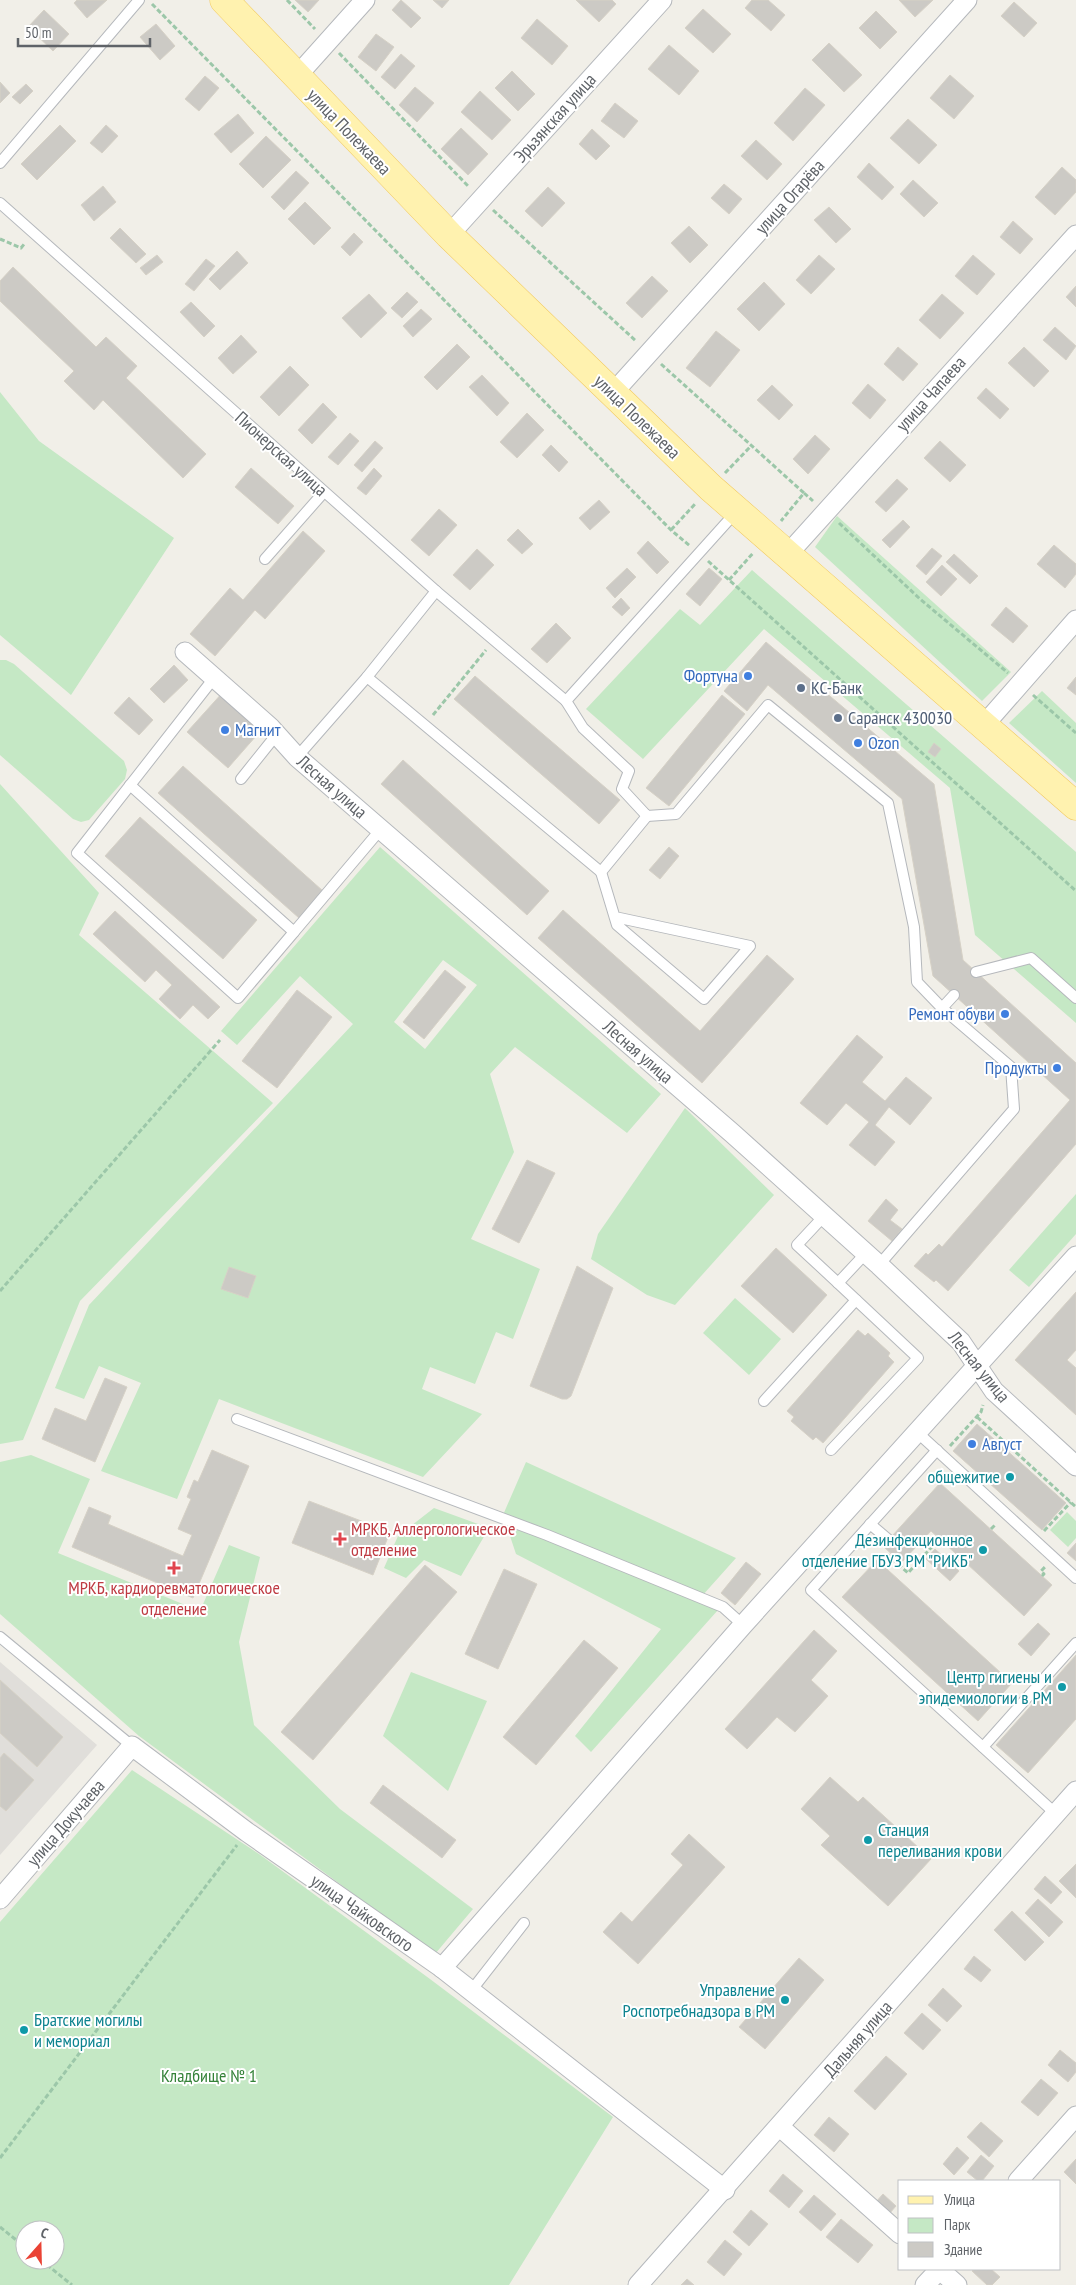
<svg xmlns="http://www.w3.org/2000/svg" width="1076" height="2285" font-family="'PT Sans Narrow',sans-serif">
	<style>
		.industrial { fill: #e0deda }
		.green { fill: #c5e8c5; fill-rule: evenodd }
		.building { fill: #cccac5; stroke: #d6d1c6 }
		.lines { fill: none; stroke-linecap: round; stroke-linejoin: round }
		.service-casing { stroke: #b5b8bc; stroke-width: 12 }
		.minor-casing { stroke: #b5b8bc; stroke-width: 21 }
		.primary-casing { stroke: #f2c960; stroke-width: 29 }
		.path { stroke: #9cc7a9; stroke-width: 3; stroke-dasharray: 5 2.5; stroke-linecap: butt }
		.service { stroke: #fff; stroke-width: 10 }
		.minor { stroke: #fff; stroke-width: 19 }
		.primary { stroke: #fff2af; stroke-width: 28 }
		.shop-dot { fill: #3f7fe0; stroke: #fff; stroke-width: 2 }
		.service-dot { fill: #5c6f8a; stroke: #fff; stroke-width: 2 }
		.culture-dot { fill: #0f9aa8; stroke: #fff; stroke-width: 2 }
		.health-dot { fill: #e0444e; stroke: #fff; stroke-width: 2 }
		.labels { text-anchor: middle; stroke-width: 4; stroke-linejoin: round; paint-order: stroke }
		.street-label { font-size: 18px; fill: #5f6368; stroke: #fff }
		.shop-label { font-size: 18px; fill: #366cbe; stroke: #fff; text-anchor: end }
		.service-label { font-size: 18px; fill: #4e5e75; stroke: #fff; text-anchor: start }
		.culture-label { font-size: 18px; fill: #0d838f; stroke: #fff; text-anchor: end }
		.health-label { font-size: 18px; fill: #be3a42; stroke: #fff; text-anchor: start }
		.park-label { font-size: 18px; fill: #348238; stroke: #fff }
	</style>
	<rect width="100%" height="100%" fill="#f1efe8"/>
	<polygon class="industrial" points="0,1662 97,1745 0,1855"/>
	<g class="green">
		<polygon points="0,392 39,441 174,538 71,695 0,635"/>
		<polygon points="837,516 1011,672 982,701 815,547"/>
		<polygon points="752,570 1076,852 1076,1023 975,935 950,788 764,629 643,759 586,709 680,609 700,625"/>
		<polygon points="0,660 6,660 14,664 124,761 127,770 125,779 89,820 81,822 73,819 0,755"/>
		<polygon points="1042,691 1076,723 1076,783 1009,723"/>
		<polygon points="0,784 99,893 79,935 273,1103 80,1301 23,1440 0,1444"/>
		<path d="M380 847 661 1094 627 1133 515 1047 490 1074 514 1152 471 1239 540 1269 513 1339 496 1332 475 1384 430 1367 422 1389 482 1414 423 1477 219 1399 177 1499 101 1471 141 1383 99 1366 84 1399 55 1388 89 1305 353 1024 300 976 237 1045 221 1031ZM443 960 477 985 425 1049 394 1022Z"/>
		<polygon points="685,1108 774,1195 675,1305 647,1295 591,1259 598,1234"/>
		<polygon points="1076,1194 1076,1234 1029,1287 1009,1270"/>
		<polygon points="735,1298 781,1339 749,1375 703,1333"/>
		<polygon points="31,1455 90,1479 58,1553 200,1611 229,1545 260,1557 239,1642 254,1725 340,1809 473,1909 435,1954 139,1736 0,1614 0,1462"/>
		<polygon points="526,1462 736,1558 702,1596 718,1610 591,1752 575,1736 661,1629 516,1554 503,1515"/>
		<polygon points="434,1508 489,1528 461,1576 424,1560 406,1578 384,1568 398,1536"/>
		<polygon points="1067,1512 1076,1521 1076,1538 1068,1547 1050,1530"/>
		<polygon points="411,1672 487,1701 448,1791 383,1736"/>
		<path d="M132 1770 259 1854 430 1979 613 2117 509 2285H0V1922ZM25 2230H55V2260H25Z"/>
	</g>
	<g class="building">
		<polygon points="77,0 107,0 87,18 74,3"/>
		<polygon points="295,0 319,0 308,12"/>
		<polygon points="401,0 421,18 411,28 392,10"/>
		<polygon points="433,0 449,0 442,8"/>
		<polygon points="576,0 612,0 616,4 599,22"/>
		<polygon points="752,0 768,0 785,15 771,31 745,8"/>
		<polygon points="899,0 933,0 915,17"/>
		<polygon points="1014,2 1037,23 1024,37 1001,16"/>
		<polygon points="703,9 731,34 713,53 685,28"/>
		<polygon points="44,10 69,34 53,51 28,27"/>
		<polygon points="876,11 897,32 880,49 859,28"/>
		<polygon points="537,19 568,46 552,65 521,38"/>
		<polygon points="156,24 175,46 160,60 140,37"/>
		<polygon points="376,34 394,47 376,71 358,57"/>
		<polygon points="829,43 862,75 844,92 812,60"/>
		<polygon points="669,45 699,71 679,95 648,69"/>
		<polygon points="401,54 415,66 395,89 381,77"/>
		<polygon points="512,71 535,94 518,111 495,88"/>
		<polygon points="950,75 974,96 954,119 930,98"/>
		<polygon points="205,76 219,88 199,111 185,99"/>
		<polygon points="0,82 10,93 0,103"/>
		<polygon points="26,84 33,91 20,104 12,97"/>
		<polygon points="415,87 434,103 417,122 399,105"/>
		<polygon points="805,88 825,105 793,141 774,123"/>
		<polygon points="480,91 511,120 492,140 461,112"/>
		<polygon points="615,103 638,121 624,138 601,121"/>
		<polygon points="238,114 254,133 231,153 214,134"/>
		<polygon points="908,119 937,145 919,164 890,138"/>
		<polygon points="60,125 76,141 37,180 21,164"/>
		<polygon points="106,125 118,136 102,153 90,143"/>
		<polygon points="461,128 488,154 468,175 441,149"/>
		<polygon points="592,129 610,146 596,160 579,144"/>
		<polygon points="266,136 291,160 263,188 239,164"/>
		<polygon points="756,140 782,164 767,180 741,156"/>
		<polygon points="869,163 894,187 882,200 857,177"/>
		<polygon points="1062,167 1076,180 1076,192 1055,215 1035,197"/>
		<polygon points="296,171 309,183 284,210 271,197"/>
		<polygon points="913,180 938,203 924,217 900,194"/>
		<polygon points="724,184 742,199 729,214 711,198"/>
		<polygon points="103,186 116,202 94,221 81,205"/>
		<polygon points="548,187 565,203 542,227 525,211"/>
		<polygon points="305,202 331,228 314,245 288,219"/>
		<polygon points="829,207 851,229 836,243 814,220"/>
		<polygon points="1013,221 1033,239 1020,254 1000,237"/>
		<polygon points="689,226 708,245 690,263 671,243"/>
		<polygon points="120,228 146,254 136,263 110,238"/>
		<polygon points="354,233 363,242 350,256 341,247"/>
		<polygon points="237,251 248,263 220,290 209,279"/>
		<polygon points="157,255 163,262 146,275 140,268"/>
		<polygon points="819,255 835,269 811,294 796,280"/>
		<polygon points="973,255 995,274 977,295 955,276"/>
		<polygon points="206,259 215,266 194,291 185,284"/>
		<polygon points="13,267 96,347 106,337 137,366 126,378 206,454 183,478 103,400 94,410 64,381 74,371 0,301 0,281"/>
		<polygon points="652,276 668,291 642,318 626,303"/>
		<polygon points="764,282 785,304 759,331 737,309"/>
		<polygon points="1076,286 1076,307 1066,297"/>
		<polygon points="407,292 418,302 402,318 391,308"/>
		<polygon points="369,294 387,313 361,338 342,318"/>
		<polygon points="942,294 964,313 940,339 919,320"/>
		<polygon points="191,302 215,326 204,337 180,312"/>
		<polygon points="421,309 432,319 413,337 403,326"/>
		<polygon points="1055,327 1076,346 1066,360 1043,340"/>
		<polygon points="716,331 740,350 710,387 686,368"/>
		<polygon points="241,335 257,352 233,374 218,358"/>
		<polygon points="457,344 470,357 437,390 424,377"/>
		<polygon points="898,347 918,364 903,381 884,364"/>
		<polygon points="1024,347 1049,371 1034,387 1008,363"/>
		<polygon points="290,366 309,385 279,416 260,397"/>
		<polygon points="482,375 509,403 497,416 469,387"/>
		<polygon points="868,384 886,400 870,419 852,403"/>
		<polygon points="772,385 793,405 779,420 757,400"/>
		<polygon points="986,388 1009,409 1000,419 977,398"/>
		<polygon points="323,403 337,417 312,444 298,430"/>
		<polygon points="527,413 544,430 517,458 500,442"/>
		<polygon points="350,433 359,441 338,465 328,457"/>
		<polygon points="815,435 830,449 808,474 793,459"/>
		<polygon points="375,441 383,448 362,472 354,465"/>
		<polygon points="940,441 966,465 950,482 924,458"/>
		<polygon points="551,445 568,462 559,472 542,455"/>
		<polygon points="251,468 294,506 278,524 235,487"/>
		<polygon points="374,468 382,476 366,495 357,488"/>
		<polygon points="897,479 908,489 886,512 875,502"/>
		<polygon points="599,500 610,512 590,530 579,518"/>
		<polygon points="439,509 457,525 429,556 411,540"/>
		<polygon points="903,520 910,527 890,548 882,540"/>
		<polygon points="518,529 533,544 522,554 507,540"/>
		<polygon points="303,531 325,551 265,619 255,610 215,656 190,634 230,588 243,600"/>
		<polygon points="648,541 669,562 657,574 637,553"/>
		<polygon points="1054,545 1076,564 1076,574 1065,588 1037,564"/>
		<polygon points="932,548 942,556 926,575 916,566"/>
		<polygon points="477,549 494,565 470,590 453,575"/>
		<polygon points="954,554 978,576 970,584 946,562"/>
		<polygon points="942,565 957,579 941,596 926,582"/>
		<polygon points="627,568 636,577 615,598 606,588"/>
		<polygon points="709,568 722,579 700,606 686,594"/>
		<polygon points="621,598 630,608 622,616 612,607"/>
		<polygon points="1006,607 1028,626 1013,643 991,625"/>
		<polygon points="556,623 571,638 547,663 531,649"/>
		<polygon points="766,642 934,784 963,960 1076,1063 1076,1144 948,1291 936,1280 934,1282 914,1266 926,1253 928,1255 939,1244 942,1247 1070,1100 933,976 902,799 768,685 747,711 724,691"/>
		<polygon points="174,665 188,680 164,703 150,689"/>
		<polygon points="475,676 620,800 599,824 454,699"/>
		<polygon points="1076,677 1076,695 1067,688"/>
		<polygon points="224,691 264,727 228,768 187,732"/>
		<polygon points="722,695 745,714 669,806 646,788"/>
		<polygon points="129,697 153,720 139,735 114,713"/>
		<polygon points="934,743 941,749 935,757 928,752"/>
		<polygon points="403,760 549,891 527,915 381,784"/>
		<polygon points="183,766 323,891 299,918 158,793"/>
		<polygon points="140,817 257,920 223,959 105,856"/>
		<polygon points="669,847 679,856 660,879 649,870"/>
		<polygon points="563,910 700,1031 767,955 794,979 702,1083 538,938"/>
		<polygon points="115,911 220,1007 208,1019 193,1005 180,1019 159,999 172,985 156,970 145,982 93,934"/>
		<polygon points="445,970 466,987 424,1039 403,1022"/>
		<polygon points="297,990 332,1017 277,1088 242,1061"/>
		<polygon points="857,1035 883,1057 862,1082 885,1101 906,1077 932,1098 910,1125 889,1107 875,1125 895,1142 875,1166 849,1145 869,1122 846,1103 827,1125 800,1103"/>
		<polygon points="527,1160 555,1173 519,1243 492,1229"/>
		<polygon points="886,1199 898,1210 890,1220 902,1229 892,1241 868,1221"/>
		<polygon points="776,1248 827,1295 793,1333 741,1286"/>
		<polygon points="577,1266 613,1288 571,1396 567,1399 562,1399 530,1386"/>
		<polygon points="229,1267 256,1276 248,1298 221,1289"/>
		<polygon points="1076,1292 1076,1350 1067,1360 1076,1368 1076,1415 1015,1360"/>
		<polygon points="858,1330 865,1336 868,1333 890,1353 888,1356 894,1362 823,1443 816,1437 813,1440 791,1421 794,1417 787,1411"/>
		<polygon points="105,1378 127,1387 95,1462 42,1439 55,1408 86,1421"/>
		<polygon points="977,1424 1066,1503 1042,1530 953,1451"/>
		<polygon points="212,1450 249,1466 193,1598 72,1547 89,1507 111,1516 108,1524 183,1556 192,1535 178,1529 191,1499 187,1497 194,1480 198,1482"/>
		<polygon points="940,1483 1052,1585 1024,1616 931,1531 901,1563 883,1546"/>
		<polygon points="309,1501 390,1532 373,1575 292,1543"/>
		<polygon points="1076,1543 1076,1561 1067,1553"/>
		<polygon points="935,1549 959,1571 950,1581 926,1559"/>
		<polygon points="877,1560 1012,1683 978,1721 842,1597"/>
		<polygon points="746,1562 761,1574 735,1605 721,1593"/>
		<polygon points="425,1565 457,1592 313,1760 281,1732"/>
		<polygon points="504,1569 537,1584 498,1669 465,1654"/>
		<polygon points="1038,1623 1050,1634 1031,1656 1018,1644"/>
		<polygon points="814,1630 837,1651 811,1680 828,1696 795,1732 777,1717 747,1749 725,1729"/>
		<polygon points="584,1640 618,1668 536,1765 503,1737"/>
		<polygon points="1076,1655 1076,1719 1028,1773 996,1745"/>
		<polygon points="0,1680 63,1737 37,1767 0,1733"/>
		<polygon points="4,1753 34,1780 6,1811 0,1806 0,1758"/>
		<polygon points="830,1777 858,1802 863,1797 931,1859 888,1906 821,1845 830,1836 801,1809"/>
		<polygon points="383,1785 456,1840 442,1858 370,1803"/>
		<polygon points="689,1834 725,1867 638,1964 603,1932 621,1912 632,1922 683,1865 671,1854"/>
		<polygon points="1076,1864 1076,1898 1059,1881"/>
		<polygon points="1045,1876 1062,1892 1051,1904 1034,1889"/>
		<polygon points="1038,1899 1063,1922 1049,1937 1025,1913"/>
		<polygon points="1012,1911 1044,1942 1025,1961 994,1930"/>
		<polygon points="974,1956 991,1970 981,1982 964,1969"/>
		<polygon points="799,1958 824,1980 765,2049 739,2027"/>
		<polygon points="943,1988 962,2006 947,2022 928,2005"/>
		<polygon points="922,2013 941,2030 923,2050 904,2033"/>
		<polygon points="1060,2050 1076,2063 1076,2072 1068,2082 1048,2065"/>
		<polygon points="886,2056 907,2074 875,2110 854,2091"/>
		<polygon points="1041,2079 1058,2093 1038,2116 1021,2102"/>
		<polygon points="829,2117 849,2134 834,2152 814,2135"/>
		<polygon points="981,2122 1003,2141 989,2157 967,2137"/>
		<polygon points="957,2147 969,2158 954,2175 943,2164"/>
		<polygon points="981,2155 994,2166 982,2181 978,2181 967,2172"/>
		<polygon points="1076,2159 1076,2184 1064,2172"/>
		<polygon points="783,2174 803,2191 789,2208 769,2191"/>
		<polygon points="883,2194 896,2206 889,2214 876,2202"/>
		<polygon points="814,2195 836,2214 821,2231 799,2212"/>
		<polygon points="751,2210 768,2224 749,2246 733,2232"/>
		<polygon points="841,2219 873,2245 858,2263 826,2237"/>
		<polygon points="725,2240 742,2254 724,2276 707,2262"/>
		<polygon points="975,2269 991,2269 1000,2277 992,2285 987,2285 972,2271"/>
		<polygon points="687,2279 694,2285 681,2285"/>
	</g>
	<g class="lines">
		<g class="service-casing">
			<g id="service">
				<polyline points="0,163 139,0"/>
				<polyline points="0,203 436,591 566,701"/>
				<polyline points="736,512 566,701 583,728 629,771 622,789 647,816 676,814 768,705 888,803 914,927 917,982 942,1008 1011,1067 1014,1109 879,1265"/>
				<polyline points="265,559 324,492"/>
				<polyline points="367,677 436,591"/>
				<polyline points="214,678 77,853 238,998 294,932"/>
				<polyline points="297,757 367,677 601,872 647,816"/>
				<polyline points="241,779 277,734"/>
				<polyline points="130,785 294,932 381,829"/>
				<polyline points="601,872 617,925 704,999 750,946 615,917"/>
				<polyline points="976,972 1031,958 1076,998"/>
				<polyline points="942,1008 954,995"/>
				<polyline points="824,1216 797,1245 838,1283"/>
				<polyline points="764,1401 856,1300"/>
				<polyline points="237,1419 547,1535 723,1607 743,1625"/>
				<polyline points="918,1433 1076,1578"/>
				<polyline points="831,1450 918,1358 838,1283 866,1253"/>
				<polyline points="937,1450 811,1590 1056,1814"/>
				<polyline points="870,1524 889,1540"/>
				<polyline points="0,1637 132,1746"/>
				<polyline points="983,1747 1076,1643"/>
				<polyline points="471,1991 524,1923"/>
			</g>
		</g>
		<g class="minor-casing">
			<g id="minor">
				<polyline points="296,77 365,0"/>
				<polyline points="449,235 662,0"/>
				<polyline points="612,394 967,0"/>
				<polyline points="787,555 1076,235"/>
				<polyline points="185,652 270,727 297,757 732,1133 879,1265 961,1342 994,1391 1076,1466"/>
				<polyline points="984,725 1076,620"/>
				<polyline points="0,1899 132,1746 247,1832 442,1968 725,2190"/>
				<polyline points="442,1968 743,1625 1076,1256"/>
				<polyline points="780,2127 900,2234"/>
				<polyline points="1018,2181 1076,2116"/>
				<polyline points="939,2269 957,2285"/>
				<polyline points="638,2285 1076,1791"/>
				<polyline points="925,2285 940,2269"/>
			</g>
		</g>
		<g class="primary-casing">
			<polyline id="primary" points="224,0 449,235 711,488 1076,806"/>
		</g>
		<g class="path">
			<polyline points="287,0 315,29"/>
			<polyline points="152,4 671,530 690,546"/>
			<polyline points="339,53 469,187"/>
			<polyline points="493,210 636,341"/>
			<polyline points="0,239 21,248 25,243"/>
			<polyline points="661,364 804,493 781,521"/>
			<polyline points="725,473 751,446"/>
			<polyline points="804,493 813,501"/>
			<polyline points="839,523 920,599 1008,673"/>
			<polyline points="671,530 696,503"/>
			<polyline points="708,561 1076,891"/>
			<polyline points="729,580 754,552"/>
			<polyline points="1033,695 1076,733"/>
			<polyline points="433,715 486,650"/>
			<polyline points="0,1291 220,1040"/>
			<polyline points="977,1417 1076,1507"/>
			<polyline points="950,1446 981,1412 983,1405"/>
			<polyline points="991,1529 996,1524"/>
			<polyline points="1044,1531 1071,1502"/>
			<polyline points="887,1554 908,1573 939,1539"/>
			<polyline points="1042,1576 1044,1574 1041,1571 1045,1567"/>
			<polyline points="0,2158 237,1845"/>
			<polyline points="0,2227 25,2247"/>
			<polyline points="41,2260 72,2285"/>
		</g>
		<use href="#service" class="service"/>
		<use href="#minor" class="minor"/>
		<use href="#primary" class="primary"/>
	</g>
	<g class="shop-dot">
		<circle cx="748" cy="676" r="5"/>
		<circle cx="225" cy="730" r="5"/>
		<circle cx="858" cy="743" r="5"/>
		<circle cx="1005" cy="1014" r="5"/>
		<circle cx="1057" cy="1068" r="5"/>
		<circle cx="972" cy="1444" r="5"/>
	</g>
	<g class="service-dot">
		<circle cx="801" cy="688" r="5"/>
		<circle cx="838" cy="718" r="5"/>
	</g>
	<g class="culture-dot">
		<circle cx="1010" cy="1477" r="5"/>
		<circle cx="983" cy="1550" r="5"/>
		<circle cx="1062" cy="1687" r="5"/>
		<circle cx="868" cy="1840" r="5"/>
		<circle cx="785" cy="2000" r="5"/>
		<circle cx="24" cy="2030" r="5"/>
	</g>
	<g class="health-dot">
		<path d="M337.5 1531.5h5v5h5v5h-5v5h-5v-5h-5v-5h5z"/>
		<path d="M171.5 1560.5h5v5h5v5h-5v5h-5v-5h-5v-5h5z"/>
	</g>
	<g class="labels">
		<g class="street-label">
			<text transform="translate(555 118) rotate(-48)" y="6">Эрьзянская улица</text>
			<text transform="translate(349 132) rotate(46)" y="6">улица Полежаева</text>
			<text transform="translate(790 197) rotate(-48)" y="6">улица Огарёва</text>
			<text transform="translate(931 394) rotate(-48)" y="6">улица Чапаева</text>
			<text transform="translate(637 417) rotate(44)" y="6">улица Полежаева</text>
			<text transform="translate(281 454) rotate(42)" y="6">Пионерская улица</text>
			<text transform="translate(332 787) rotate(41)" y="6">Лесная улица</text>
			<text transform="translate(638 1052) rotate(41)" y="6">Лесная улица</text>
			<text transform="translate(979 1367) rotate(51)" y="6">Лесная улица</text>
			<text transform="translate(66 1823) rotate(-49)" y="6">улица Докучаева</text>
			<text transform="translate(362 1913) rotate(35)" y="6">улица Чайковского</text>
			<text transform="translate(858 2039) rotate(-49)" y="6">Дальняя улица</text>
		</g>
		<g class="shop-label">
			<text x="738" y="682">Фортуна</text>
			<text x="235" y="736" text-anchor="start">Магнит</text>
			<text x="868" y="749" text-anchor="start">Ozon</text>
			<text x="995" y="1020">Ремонт обуви</text>
			<text x="1047" y="1074">Продукты</text>
			<text x="982" y="1450" text-anchor="start">Август</text>
		</g>
		<g class="service-label">
			<text x="811" y="694">КС-Банк</text>
			<text x="848" y="724">Саранск 430030</text>
		</g>
		<g class="culture-label">
			<text x="1000" y="1483">общежитие</text>
			<text x="973" y="1546">Дезинфекционное<tspan x="973" dy="21">отделение ГБУЗ РМ "РИКБ"</tspan></text>
			<text x="1052" y="1683">Центр гигиены и<tspan x="1052" dy="21">эпидемиологии в РМ</tspan></text>
			<text x="878" y="1836" text-anchor="start">Станция<tspan x="878" dy="21">переливания крови</tspan></text>
			<text x="775" y="1996">Управление<tspan x="775" dy="21">Роспотребнадзора в РМ</tspan></text>
			<text x="34" y="2026" text-anchor="start">Братские могилы<tspan x="34" dy="21">и мемориал</tspan></text>
		</g>
		<g class="health-label">
			<text x="351" y="1535">МРКБ, Аллергологическое<tspan x="351" dy="21">отделение</tspan></text>
			<text x="174" y="1594" text-anchor="middle">МРКБ, кардиоревматологическое<tspan x="174" dy="21">отделение</tspan></text>
		</g>
		<g class="park-label">
			<text x="209" y="2082">Кладбище № 1</text>
		</g>
	</g>
	<rect x="898" y="2180" width="162" height="90" fill="#ffffff" stroke="#bfc1c3"/>
	<rect x="908" y="2196" width="25" height="8" fill="#fff2af" stroke="#bfc1c3"/>
	<text x="944" y="2205" font-size="15" fill="#5f6368">Улица</text>
	<rect x="908" y="2218" width="25" height="15" fill="#c5e8c5" stroke="#bfc1c3"/>
	<text x="944" y="2230" font-size="15" fill="#5f6368">Парк</text>
	<rect x="908" y="2242" width="25" height="15" fill="#cccac5" stroke="#bfc1c3"/>
	<text x="944" y="2255" font-size="15" fill="#5f6368">Здание</text>
	<g transform="translate(40 2245) rotate(20)"><circle r="24" fill="#ffffff" stroke="#bfc1c3"/>
	<path d="M0-4L9 19L0 12L-9 19Z" fill="#ea4335"/>
	<text y="-8" font-size="14" font-weight="bold" text-anchor="middle" fill="#5f6368">С</text>
	</g>
	<path d="M18 38v8h132v-8" fill="none" stroke="#5f6368" stroke-width="2.5"/>
	<text x="25" y="38" font-size="15" fill="#5f6368" stroke="#ffffff" stroke-width="4" paint-order="stroke">50 m</text>
</svg>
